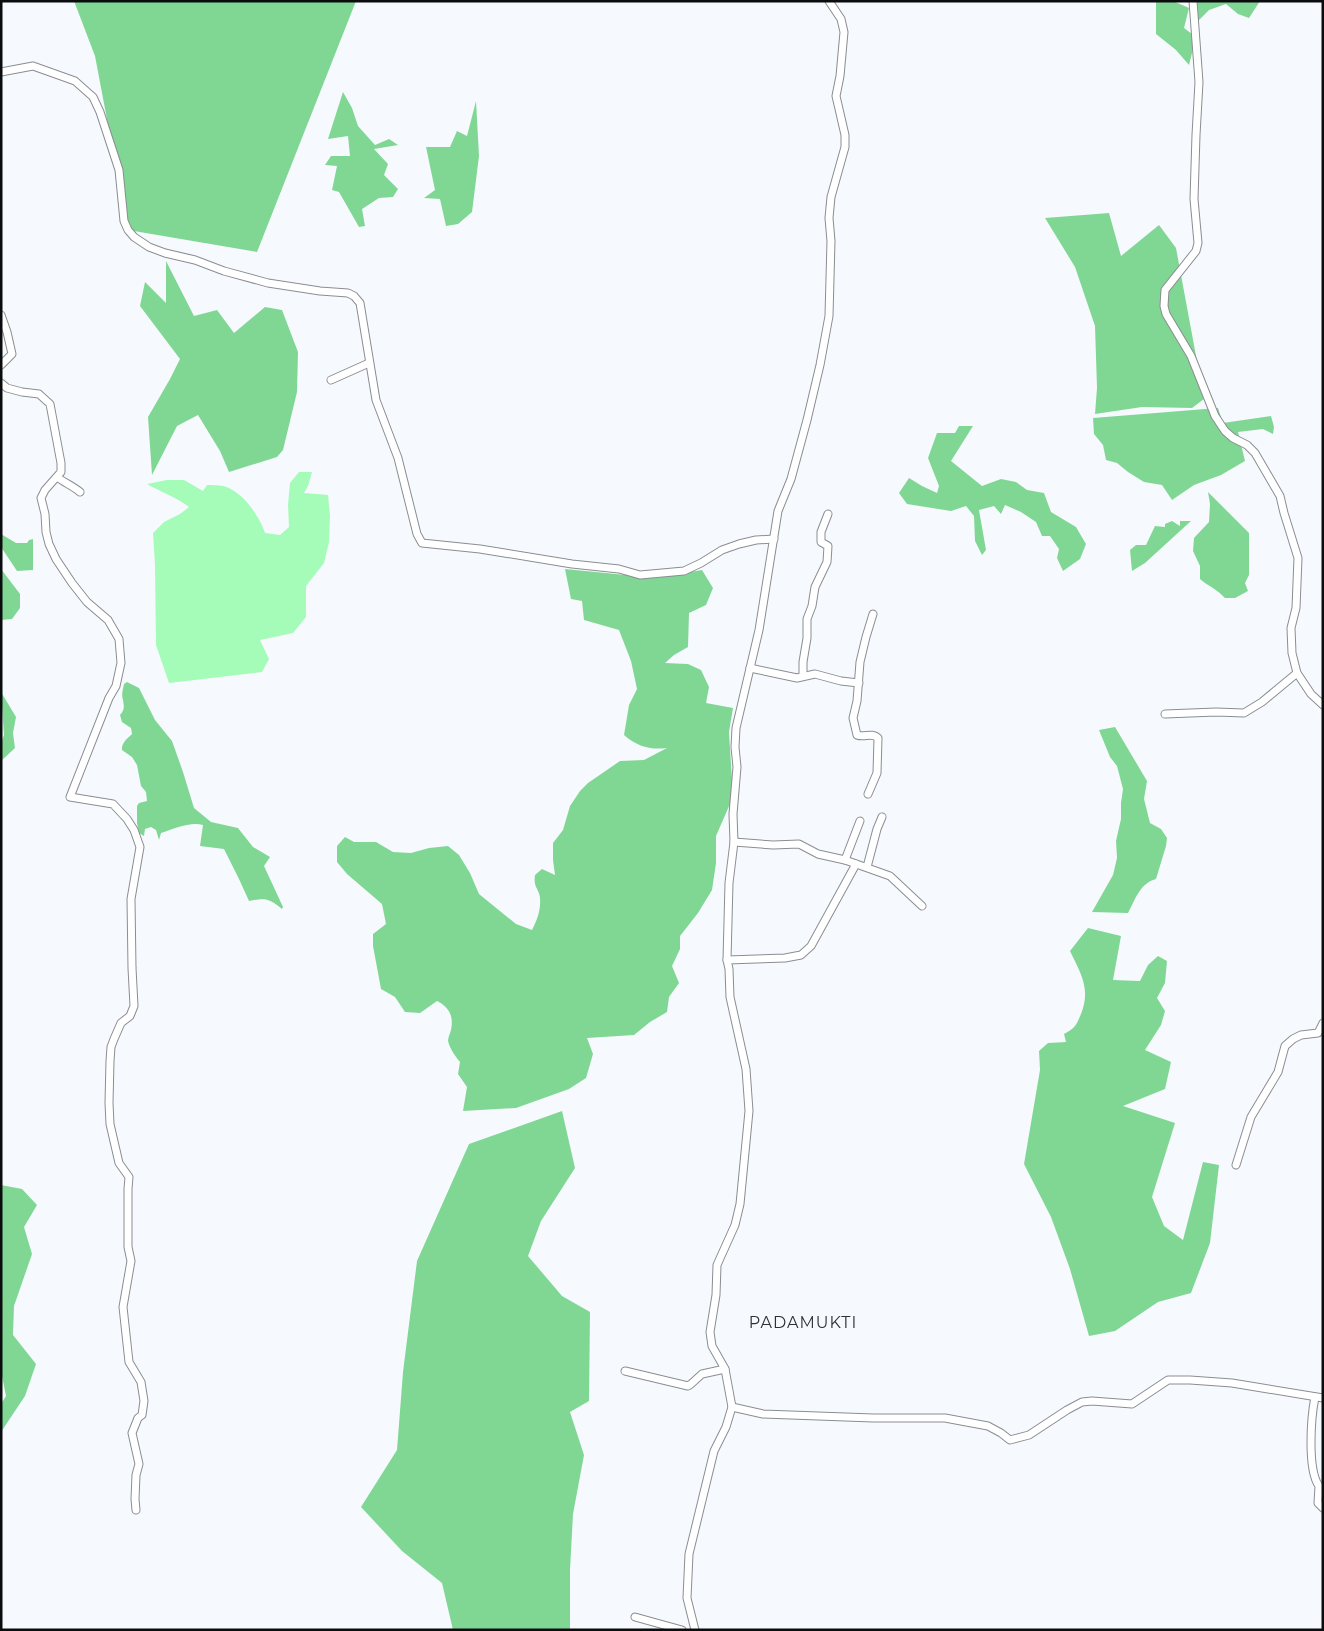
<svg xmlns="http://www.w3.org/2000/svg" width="1324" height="1631" font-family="Montserrat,sans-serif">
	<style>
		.green { fill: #a5fbb8 }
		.forest { fill: #80d794 }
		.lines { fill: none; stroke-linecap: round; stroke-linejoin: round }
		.street-casing { stroke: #8a8d92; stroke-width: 9 }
		.street { stroke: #fff; stroke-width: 7 }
		.labels { text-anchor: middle; stroke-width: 4; stroke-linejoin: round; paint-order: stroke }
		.quarter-label { font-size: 16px; letter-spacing: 1px; fill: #2d3034; stroke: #f6fafe }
	</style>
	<rect width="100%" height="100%" fill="#f6fafe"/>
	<path class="green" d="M299 472H312L308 486 304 493 328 495 330 516 329 542 324 563 306 586V617L293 633 260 640 269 659 262 672 169 683 156 645 155 565 153 533 164 522 180 514 189 507C176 497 161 492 147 484L167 480H184L203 491 207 485C212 485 218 485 223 486 242 490 260 517 265 533L280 535 289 527 288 505 290 483Z"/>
	<g class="forest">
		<polygon points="74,1 356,1 257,252 128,230 95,56"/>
		<polygon points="1156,1 1173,1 1189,8 1184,28 1196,37 1189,65 1176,50 1156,34"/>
		<polygon points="1196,1 1260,1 1249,18 1238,14 1226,4 1209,10 1197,22"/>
		<polygon points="343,92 352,108 358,126 375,145 389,139 398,145 374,149 388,164 384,175 398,189 393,197 379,198 362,209 365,226 359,227 339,192 332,190 337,166 325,165 331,156 350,156 348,136 328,139"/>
		<polygon points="476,101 479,156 472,212 458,224 446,226 440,199 424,198 435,190 426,147 450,147 457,131 467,136"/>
		<polygon points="1109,213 1121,256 1159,225 1176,248 1204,399 1192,408 1142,407 1095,414 1097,388 1095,326 1075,267 1045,218"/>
		<polygon points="166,261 194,316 217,310 234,333 265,307 282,310 298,352 297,392 283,450 277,457 229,472 220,451 198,415 177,426 152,475 148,417 170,379 180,359 140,306 145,282 166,303"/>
		<polygon points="1218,408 1223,423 1271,416 1274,427 1273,434 1263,429 1238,432 1245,461 1221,475 1194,485 1172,500 1162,485 1144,482 1128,472 1117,463 1106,460 1103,445 1094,434 1093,418"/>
		<polygon points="959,426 973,426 951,461 982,486 1001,479 1016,482 1027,490 1044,493 1051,512 1076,527 1086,544 1080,559 1063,571 1057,558 1059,549 1050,536 1042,536 1036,522 1021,512 1005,505 1001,514 994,506 979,510 986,550 982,555 975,541 974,516 966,506 951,511 907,504 899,493 909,478 922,486 937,493 939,486 928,458 937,433 955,433"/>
		<path d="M1208 492 1249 533V575L1245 583 1248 591 1235 598H1225C1217 589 1208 586 1200 579V566L1193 551 1194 538 1209 522 1210 504Z"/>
		<polygon points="1172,521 1180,526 1180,521 1191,521 1145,563 1132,571 1130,550 1136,545 1146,545 1155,526 1165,527 1165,524"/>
		<polygon points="1,534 16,543 27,543 29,540 33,539 33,570 17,571 1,547"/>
		<polygon points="1,569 20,594 20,608 12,619 1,620"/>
		<path d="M565 569 656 578 702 570 713 588 706 605 689 613 688 647 674 655 665 663 688 664 701 670 709 687 706 703 733 708 729 732 733 797 716 836V863L712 890 698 913 680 936V949L672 966 679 983 669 997 667 1012 650 1022 634 1035 587 1038 593 1054 586 1078 569 1089 516 1108 463 1111 467 1087 458 1074 460 1062C455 1056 450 1049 448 1041 448 1037 450 1034 451 1030 454 1016 449 1007 437 1001L420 1013 405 1012 395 997 381 989 373 946V934L386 924 382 904 347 874 337 862V846L345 837 354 842H376L393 852 411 853 429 848 448 846 459 855 470 873 479 894 516 924 532 930C537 920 541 910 540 898 539 888 533 888 535 875L542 869 555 875 553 860V843L563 830 570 806 580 791 588 783 620 761 644 760 667 748C650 750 638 747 624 735L629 705 637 689 631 661 619 630 584 620 582 601 571 599Z"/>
		<path d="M127 682 139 688 155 720 172 741 183 772 194 808 211 822 238 828 253 847 270 857 264 866 283 907 282 909C269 898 265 898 249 901L239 879 224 849 200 846 203 825C191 821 173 829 161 833L159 840 156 830 151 827 145 829 144 836 139 833 137 823V806L139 803 147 801 146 792 141 786 137 765 132 757 122 750C121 743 128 738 132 734L131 728 122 722 120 715C125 709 124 707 123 700 121 695 123 689 124 684Z"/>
		<polygon points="1,692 16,717 13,733 15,748 1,761 1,743 4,735"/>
		<path d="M1115 727 1147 781 1144 799 1150 823 1161 829 1167 838 1166 846 1156 879C1140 883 1135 900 1128 913L1092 912 1113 875 1117 858 1116 841 1121 819V803L1123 789 1117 766 1110 757 1099 730Z"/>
		<path d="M1088 928 1121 936 1113 980 1140 981 1148 965 1158 956 1167 961 1165 983 1157 998 1165 1011 1161 1025 1145 1050 1171 1062 1165 1089 1123 1106 1175 1123 1152 1197 1164 1226 1183 1240 1203 1162 1219 1165 1210 1243 1191 1293 1158 1302 1115 1331 1089 1336 1070 1269 1051 1217 1024 1164 1040 1070 1039 1051 1048 1043 1066 1042 1064 1034C1075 1028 1076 1026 1081 1014 1091 989 1081 974 1070 951Z"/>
		<polygon points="562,1111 575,1168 541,1221 528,1256 562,1296 590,1312 589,1401 570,1412 584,1455 573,1514 570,1570 570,1630 453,1630 442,1583 402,1551 361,1507 397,1450 403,1372 417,1261 469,1144"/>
		<polygon points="1,1185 22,1189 37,1205 24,1227 32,1254 14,1306 13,1335 36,1364 25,1396 1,1432 1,1404 6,1396 1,1371"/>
	</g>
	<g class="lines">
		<g class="street-casing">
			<g id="street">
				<polyline points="1193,1 1199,82 1196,135 1194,199 1198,243 1196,251 1165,290 1164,306 1166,314 1191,356 1215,416 1225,431 1233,438 1247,445 1255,453 1280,496 1284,513 1298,558 1296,608 1291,628 1292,653 1297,673 1311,694 1323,705"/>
				<polyline points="1,72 33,66 75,81 93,97 100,112 119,170 124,221 128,230 134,237 149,247 165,253 195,260 224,271 268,283 320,291 348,293 354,296 360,303 376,400 398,458 417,534 422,543 480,549 572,564 619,569 640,575 684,571 701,563 722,550 739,544 756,540 774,539"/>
				<polyline points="1,315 7,332 12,354 1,365"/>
				<polyline points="331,380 369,363"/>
				<polyline points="1,383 7,388 22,392 39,394 50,404 61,463 61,472 45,490 41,498 45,514 46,532 49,544 56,559 72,583 87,602 108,620 119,639 121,663 116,686 109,698 70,797 113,804 127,819 134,830 140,847 131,899 132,968 134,1006 130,1016 121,1023 114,1039 111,1047 110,1061 109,1103 110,1124 119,1163 129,1177 128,1189 128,1247 131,1261 123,1307 129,1362 141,1382 144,1401 142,1415 138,1418 132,1433 139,1464 136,1475 135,1499 136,1510"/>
				<path d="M57 477C65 483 73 486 80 492"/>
				<polyline points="750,668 797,678 815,674 841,681 859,683"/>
				<polyline points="803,676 803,662 807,638 807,619 812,606 815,587 827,562 828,546 821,542 821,532 828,514"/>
				<polyline points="1165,714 1216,712 1244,713 1262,702 1297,673"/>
				<path d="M868 794 877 773 878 738C872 732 864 738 857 735L853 718 857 701 860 662 866 637 873 614"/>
				<polyline points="734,842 773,845 799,844 818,854 845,860 890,876 922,906"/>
				<polyline points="845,860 860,821"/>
				<polyline points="867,867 877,829 882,817"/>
				<polyline points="727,960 785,958 801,955 811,946 856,864"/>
				<polyline points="1236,1165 1251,1117 1278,1072 1285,1046 1293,1039 1301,1035 1318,1033 1323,1023"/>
				<polyline points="625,1371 688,1386 691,1384 702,1374 725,1369"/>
				<path d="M1315 1397C1311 1417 1307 1469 1319 1486L1318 1503 1323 1508"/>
				<polyline points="732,1407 763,1414 873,1418 945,1418 988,1426 1001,1433 1010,1440 1029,1435 1067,1410 1082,1402 1092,1401 1132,1404 1168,1380 1190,1380 1232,1383 1323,1398"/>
				<polyline points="635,1617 682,1630"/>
				<polyline points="695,1630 687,1598 689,1554 714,1451 726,1427 732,1407 725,1369 712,1346 710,1332 716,1295 717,1265 735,1225 740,1204 749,1111 746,1069 730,997 729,969 727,960 729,883 734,842 733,814 737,767 735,747 736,728 759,630 778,511 791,479 807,420 820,365 829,316 831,241 829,218 831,197 845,147 845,135 836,96 840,76 844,32 841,19 829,1"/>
			</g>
		</g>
		<use href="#street" class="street"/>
	</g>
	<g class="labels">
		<g class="quarter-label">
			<text x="803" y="1328">PADAMUKTI</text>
		</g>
	</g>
	<rect width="1324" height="1631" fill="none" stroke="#0b0c0d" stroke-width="5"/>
</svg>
